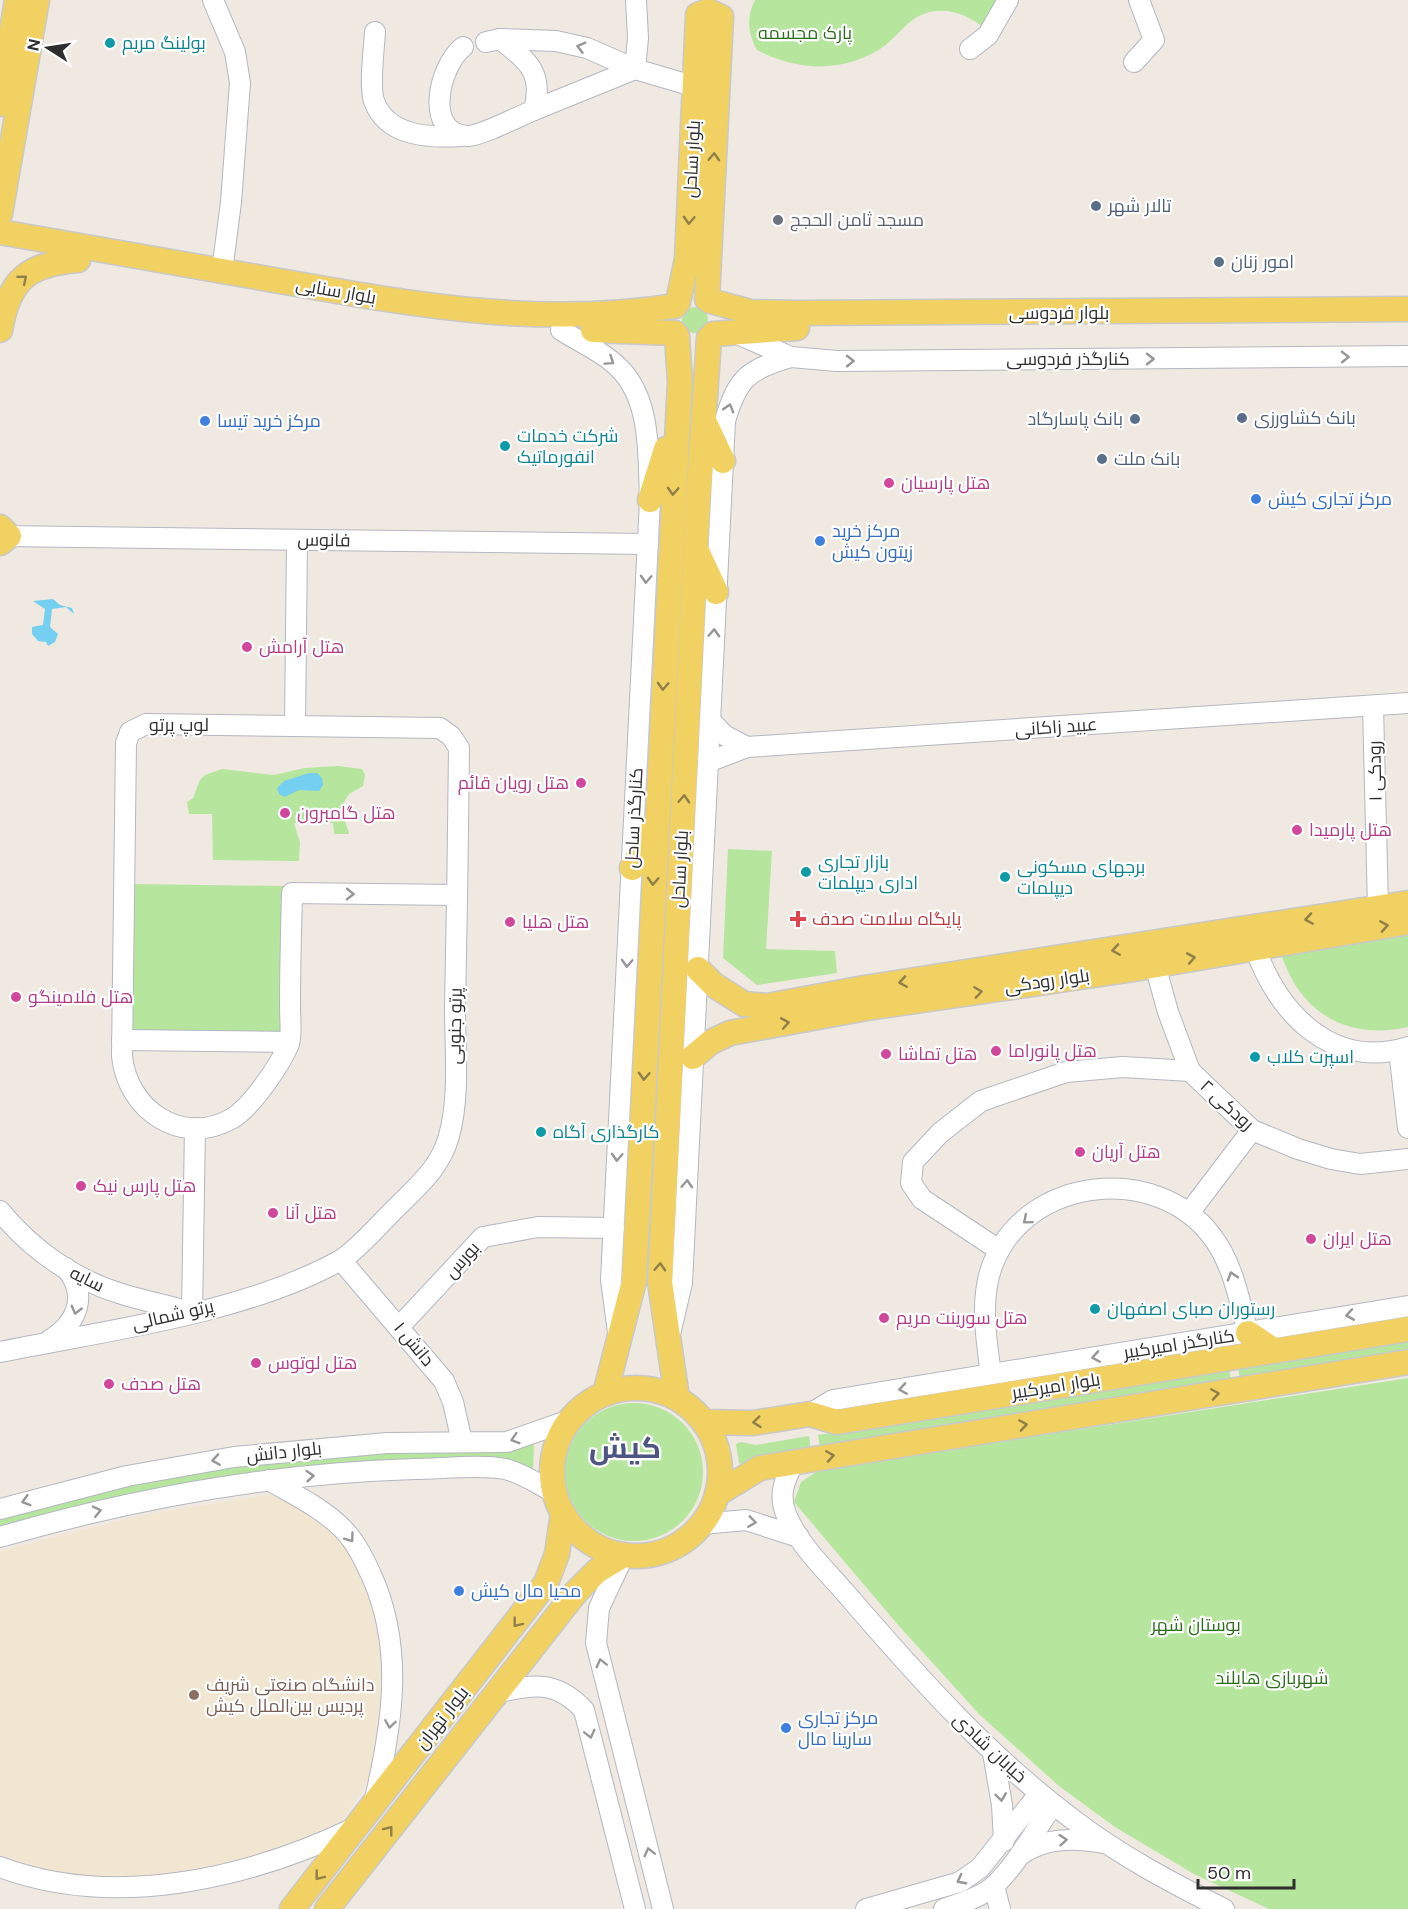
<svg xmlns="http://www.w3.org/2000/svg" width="1408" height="1909" font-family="'DM Sans',Cairo,sans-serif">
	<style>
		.education { fill: #f0e6d1 }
		.green { fill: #b6e59e }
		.water { fill: #75cff0 }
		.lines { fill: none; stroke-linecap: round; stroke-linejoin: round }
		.minor-casing { stroke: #b4b7c1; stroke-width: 22 }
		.major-casing { stroke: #c9c9c9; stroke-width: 27 }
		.minor { stroke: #fff; stroke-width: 20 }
		.major { stroke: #f2d163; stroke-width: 24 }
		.oneway { stroke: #969696 }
		.oneway2 { stroke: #908048 }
		.culture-dot { fill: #0f9aa8; stroke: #fff; stroke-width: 2 }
		.service-dot { fill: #5c6f8a; stroke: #fff; stroke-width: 2 }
		.worship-dot { fill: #6b7280; stroke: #fff; stroke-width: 2 }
		.shop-dot { fill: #3f7fe0; stroke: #fff; stroke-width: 2 }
		.hotel-dot { fill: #d1479c; stroke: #fff; stroke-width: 2 }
		.health-dot { fill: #e0444e; stroke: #fff; stroke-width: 2 }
		.education-dot { fill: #8d6e63; stroke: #fff; stroke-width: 2 }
		.labels { text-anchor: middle; stroke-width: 4.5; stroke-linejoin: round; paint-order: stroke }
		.park-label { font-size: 18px; fill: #2c6e1b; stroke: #fff }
		.culture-label { font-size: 18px; fill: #0d838f; stroke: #fff; text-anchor: start }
		.street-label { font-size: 18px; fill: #2e2e2e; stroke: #fff }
		.service-label { font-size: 18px; fill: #4e5e75; stroke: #fff; text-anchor: start }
		.worship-label { font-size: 18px; fill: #5b616d; stroke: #fff; text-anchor: start }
		.shop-label { font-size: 18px; fill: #366cbe; stroke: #fff; text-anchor: start }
		.hotel-label { font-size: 18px; fill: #b23c85; stroke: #fff; text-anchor: start }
		.health-label { font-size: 18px; fill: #be3a42; stroke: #fff; text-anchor: start }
		.education-label { font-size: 18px; fill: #785e54; stroke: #fff; text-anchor: start }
		.town-label { font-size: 30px; font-weight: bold; fill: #4d5680; stroke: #fff }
	</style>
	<rect width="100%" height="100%" fill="#efe9e1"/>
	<polygon class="education" points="272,1494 309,1509 342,1535 377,1605 390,1676 371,1775 350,1809 341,1820 321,1836 141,1895 6,1862 0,1857 0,1551 142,1515"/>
	<g class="green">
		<path d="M755 0H1002L986 30C967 12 937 3 914 19 902 27 893 41 880 49 841 73 797 71 757 50 748 34 746 17 755 0Z"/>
		<circle cx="695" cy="320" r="13"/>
		<polygon points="338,766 362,769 365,775 363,786 349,794 341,807 349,834 334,834 333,823 294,823 300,842 299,861 213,860 212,814 189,814 187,802 193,798 200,780 205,775 222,769 274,775 305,768"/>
		<polygon points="728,849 772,851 766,949 835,951 837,973 757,985 723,958"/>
		<polygon points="132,884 284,886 282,1035 130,1033"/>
		<path d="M1408 930V1027C1365 1037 1324 1026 1298 989 1290 978 1285 963 1279 951Z"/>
		<polygon points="1408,1339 1408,1353 1240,1380 1238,1367"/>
		<polygon points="1229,1368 1231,1381 820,1448 818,1435"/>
		<polygon points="1408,1378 1408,1909 1269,1909 1194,1874 1115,1827 1059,1786 980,1715 899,1626 794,1502 801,1482 819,1470"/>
		<circle cx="634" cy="1472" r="69"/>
		<polygon points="809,1436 811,1450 743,1465 739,1463 736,1444 741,1442 756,1445"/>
		<polygon points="534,1442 533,1472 438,1461 0,1529 0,1517 135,1483 286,1459"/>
	</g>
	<g class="water">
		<polygon points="53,599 60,605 72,608 74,614 66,607 52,609 50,627 58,634 55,642 48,646 46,642 38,641 32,634 32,627 43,625 45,609 33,601"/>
		<polygon points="309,773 317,773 322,778 323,785 319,791 299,790 285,797 279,794 277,788 284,781"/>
	</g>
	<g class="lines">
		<g class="minor-casing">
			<g id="minor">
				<polyline points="213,0 235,52 240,83 231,202 222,271"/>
				<path d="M375 32C374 49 369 86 374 101 387 137 430 138 461 136"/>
				<polyline points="500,39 556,41 587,48 635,69 696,87"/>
				<path d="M463 47C439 66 423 134 468 136 480 136 520 116 534 110 544 73 528 61 500 39L486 42"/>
				<polyline points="970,49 988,35 1008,0"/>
				<polyline points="1134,62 1154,40 1139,0"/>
				<polyline points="635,69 638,38 636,0"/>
				<polyline points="534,110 635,69"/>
				<path d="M561 330C579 342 604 352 619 368 652 400 648 457 650 500L611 1280 618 1332"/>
				<polyline points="735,333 791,357 837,361 1408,356"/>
				<polyline points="0,536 648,544"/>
				<polyline points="1373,706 1378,908"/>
				<polyline points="710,720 724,735 747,747"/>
				<polyline points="295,726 297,540"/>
				<polyline points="708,762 747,747 1408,703"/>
				<path d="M1255 947C1277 1013 1333 1071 1408 1047"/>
				<polyline points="1155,965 1168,1012 1190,1071 1252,1130 1298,1149 1331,1159 1360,1164 1408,1159"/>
				<polyline points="122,1040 289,1042"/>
				<polyline points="1399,1050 1408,1128"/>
				<path d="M0 1211C31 1249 74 1280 122 1294 144 1301 167 1305 189 1312"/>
				<polyline points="1189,1213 1252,1130"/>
				<polyline points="999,1250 922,1199 911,1183 913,1162 940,1133 981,1101 1066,1072 1123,1067 1190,1071"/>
				<polyline points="341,1260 444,1381 453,1402 462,1442"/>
				<polyline points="192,1313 195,1128"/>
				<polyline points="399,1327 483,1237 538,1227 614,1228"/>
				<path d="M670 1334 682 1283 725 421C737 378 749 369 791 357"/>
				<path d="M50 1340C77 1323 89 1296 66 1268"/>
				<path d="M0 1352C108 1330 242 1314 339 1261 356 1252 383 1220 399 1205 420 1184 441 1166 449 1136 460 1096 455 1049 455 1008 457 921 458 835 459 748L451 736 440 728 146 724 130 732 126 743 122 1056C127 1109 181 1147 231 1119 251 1108 280 1065 289 1044 292 1034 290 1018 290 1007 290 969 291 931 292 893L457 895"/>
				<path d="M991 1374C986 1338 979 1296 994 1261 1030 1176 1156 1164 1211 1235 1233 1263 1239 1299 1248 1333"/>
				<polyline points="810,1414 833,1400 1408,1306"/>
				<path d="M794 1462C785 1479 778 1494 786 1514 798 1545 828 1572 849 1597 919 1678 989 1757 1075 1821 1121 1856 1172 1883 1224 1909"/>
				<path d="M269 1480C293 1494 322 1508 342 1528 356 1542 365 1561 373 1579 404 1651 392 1725 375 1799"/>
				<polyline points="0,1509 127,1476 234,1457 387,1443 507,1442 570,1420"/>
				<polyline points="702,1524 746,1520 799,1537"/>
				<path d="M0 1537C135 1498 273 1473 414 1469 439 1469 482 1464 505 1469 522 1473 540 1485 555 1493"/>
				<polyline points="624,1555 599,1608 596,1643 663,1909"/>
				<path d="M496 1693C533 1684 556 1680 584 1710L635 1909"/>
				<polyline points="993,1753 1002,1805 1004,1841"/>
				<path d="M1020 1855C1045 1837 1075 1838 1104 1843"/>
				<path d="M0 1867C113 1909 245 1880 354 1828"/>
				<polyline points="994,1886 1000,1909"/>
				<polyline points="866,1909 960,1882 980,1868 1039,1794"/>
				<path d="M944 1909C961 1903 982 1897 995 1885 1019 1862 1034 1831 1053 1805"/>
			</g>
		</g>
		<g class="major-casing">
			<g id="major">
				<polyline points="0,104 17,0"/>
				<polyline points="0,214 37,0"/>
				<path d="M0 232C97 249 194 266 291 283 422 306 542 327 675 306"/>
				<polyline points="710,301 751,312 796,313 1408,309"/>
				<polyline points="678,302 687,259 698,15 708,11 721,17 707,299"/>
				<path d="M0 330C9 280 27 264 78 260"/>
				<polyline points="593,330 675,333"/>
				<polyline points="713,334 797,328"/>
				<polyline points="706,425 723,461"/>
				<polyline points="650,500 666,449"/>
				<polyline points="0,527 9,536 0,543"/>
				<polyline points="697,551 716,592"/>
				<polyline points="632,868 653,829"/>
				<polyline points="698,969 714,985 744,1004 767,1006 864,988 1408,903"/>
				<polyline points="693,1057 711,1042 730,1033 867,1008 1128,970 1408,922"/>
				<polyline points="1248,1333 1275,1351"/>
				<circle cx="636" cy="1472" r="84"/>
				<polyline points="605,1394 634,1281 680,382 677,336"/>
				<polyline points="677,1398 660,1282 698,502 709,338"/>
				<polyline points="704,1422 753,1423 810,1414 837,1422 1408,1329"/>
				<polyline points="717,1494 760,1468 1408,1362"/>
				<polyline points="292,1909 546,1583 557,1554 563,1513"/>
				<polyline points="327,1909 576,1592 597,1571 624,1555"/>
			</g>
		</g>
		<use href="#minor" class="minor"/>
		<use href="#major" class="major"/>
	</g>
	<defs><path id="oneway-chevron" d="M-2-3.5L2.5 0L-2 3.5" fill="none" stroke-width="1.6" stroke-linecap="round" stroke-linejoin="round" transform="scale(1.5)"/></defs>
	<g class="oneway">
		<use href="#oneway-chevron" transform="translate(581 47) rotate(-165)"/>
		<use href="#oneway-chevron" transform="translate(1345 357) rotate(-1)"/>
		<use href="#oneway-chevron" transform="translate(1150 359)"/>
		<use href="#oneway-chevron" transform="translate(610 361) rotate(34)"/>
		<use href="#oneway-chevron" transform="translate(850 361) rotate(-1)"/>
		<use href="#oneway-chevron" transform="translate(729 408) rotate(-73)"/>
		<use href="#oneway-chevron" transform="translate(646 579) rotate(93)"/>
		<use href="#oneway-chevron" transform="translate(714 633) rotate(-87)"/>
		<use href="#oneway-chevron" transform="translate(350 894) rotate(1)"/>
		<use href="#oneway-chevron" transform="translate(627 963) rotate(93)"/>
		<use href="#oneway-chevron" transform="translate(617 1157) rotate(93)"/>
		<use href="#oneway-chevron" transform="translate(687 1184) rotate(-87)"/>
		<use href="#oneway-chevron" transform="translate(1027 1220) rotate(140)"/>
		<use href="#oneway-chevron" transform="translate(1232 1276) rotate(-107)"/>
		<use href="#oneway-chevron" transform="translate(76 1310) rotate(105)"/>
		<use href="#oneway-chevron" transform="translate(1350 1315) rotate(170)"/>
		<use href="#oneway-chevron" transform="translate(1096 1357) rotate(171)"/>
		<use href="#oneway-chevron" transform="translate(903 1389) rotate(171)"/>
		<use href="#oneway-chevron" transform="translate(515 1439) rotate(163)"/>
		<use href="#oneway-chevron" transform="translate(216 1460) rotate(171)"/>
		<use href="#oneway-chevron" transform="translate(310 1476) rotate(-5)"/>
		<use href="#oneway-chevron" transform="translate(26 1501) rotate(164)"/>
		<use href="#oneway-chevron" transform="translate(97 1511) rotate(-13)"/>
		<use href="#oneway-chevron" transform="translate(752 1522) rotate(8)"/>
		<use href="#oneway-chevron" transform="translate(350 1538) rotate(54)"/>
		<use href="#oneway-chevron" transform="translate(601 1663) rotate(-104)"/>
		<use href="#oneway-chevron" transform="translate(390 1724) rotate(99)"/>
		<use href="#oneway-chevron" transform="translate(590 1734) rotate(76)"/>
		<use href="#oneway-chevron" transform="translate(1001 1797) rotate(82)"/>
		<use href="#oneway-chevron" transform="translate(1063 1840) rotate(-5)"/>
		<use href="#oneway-chevron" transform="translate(649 1852) rotate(-104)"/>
		<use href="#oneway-chevron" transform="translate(961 1880) rotate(152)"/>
	</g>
	<g class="oneway2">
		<use href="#oneway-chevron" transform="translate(714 157) rotate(-87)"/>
		<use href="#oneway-chevron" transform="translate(689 220) rotate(93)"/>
		<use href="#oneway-chevron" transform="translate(23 279) rotate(-40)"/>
		<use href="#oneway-chevron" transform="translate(673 491) rotate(93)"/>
		<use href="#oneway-chevron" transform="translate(663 686) rotate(93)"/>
		<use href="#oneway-chevron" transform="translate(684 799) rotate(-87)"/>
		<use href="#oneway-chevron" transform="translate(653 881) rotate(93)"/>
		<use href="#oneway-chevron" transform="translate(1309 919) rotate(171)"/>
		<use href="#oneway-chevron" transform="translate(1384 926) rotate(-9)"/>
		<use href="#oneway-chevron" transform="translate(1116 950) rotate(171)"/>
		<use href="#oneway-chevron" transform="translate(1191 958) rotate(-10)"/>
		<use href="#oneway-chevron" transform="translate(903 982) rotate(171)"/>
		<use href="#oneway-chevron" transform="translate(978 992) rotate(-8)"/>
		<use href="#oneway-chevron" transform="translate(785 1023) rotate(-10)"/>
		<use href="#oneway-chevron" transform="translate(644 1076) rotate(93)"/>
		<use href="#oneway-chevron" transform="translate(660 1267) rotate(-87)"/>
		<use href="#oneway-chevron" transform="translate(1215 1394) rotate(-9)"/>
		<use href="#oneway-chevron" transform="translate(757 1422) rotate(174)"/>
		<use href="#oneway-chevron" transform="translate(1023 1425) rotate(-9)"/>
		<use href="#oneway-chevron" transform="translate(830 1456) rotate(-9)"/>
		<use href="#oneway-chevron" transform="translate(517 1623) rotate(128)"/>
		<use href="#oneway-chevron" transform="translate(389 1830) rotate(-52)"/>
		<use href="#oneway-chevron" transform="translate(319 1876) rotate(128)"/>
	</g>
	<g class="culture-dot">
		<circle cx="110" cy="43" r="6"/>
		<circle cx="505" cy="446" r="6"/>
		<circle cx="806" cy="872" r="6"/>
		<circle cx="1005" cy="877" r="6"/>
		<circle cx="1255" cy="1057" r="6"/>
		<circle cx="541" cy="1132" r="6"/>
		<circle cx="1095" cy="1309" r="6"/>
	</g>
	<g class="service-dot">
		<circle cx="1096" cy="206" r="6"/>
		<circle cx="1219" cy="262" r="6"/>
		<circle cx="1242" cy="418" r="6"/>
		<circle cx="1135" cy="419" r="6"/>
		<circle cx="1102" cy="459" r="6"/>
	</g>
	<circle class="worship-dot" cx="778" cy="220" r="6"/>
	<g class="shop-dot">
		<circle cx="205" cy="421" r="6"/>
		<circle cx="1256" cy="499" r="6"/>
		<circle cx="820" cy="541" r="6"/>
		<circle cx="459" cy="1591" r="6"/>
		<circle cx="786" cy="1728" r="6"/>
	</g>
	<g class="hotel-dot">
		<circle cx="889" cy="483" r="6"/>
		<circle cx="247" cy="647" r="6"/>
		<circle cx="581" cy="783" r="6"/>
		<circle cx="285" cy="813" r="6"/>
		<circle cx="1297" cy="830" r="6"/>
		<circle cx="510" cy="922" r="6"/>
		<circle cx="16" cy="997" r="6"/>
		<circle cx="996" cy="1051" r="6"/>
		<circle cx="886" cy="1054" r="6"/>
		<circle cx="1080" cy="1152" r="6"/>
		<circle cx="81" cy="1186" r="6"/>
		<circle cx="273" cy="1213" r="6"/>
		<circle cx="1311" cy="1239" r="6"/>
		<circle cx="884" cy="1318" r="6"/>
		<circle cx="256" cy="1363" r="6"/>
		<circle cx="109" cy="1384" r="6"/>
	</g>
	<path class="health-dot" d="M795 910h6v6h6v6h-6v6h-6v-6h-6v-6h6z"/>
	<circle class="education-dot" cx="194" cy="1695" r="6"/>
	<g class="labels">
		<g class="park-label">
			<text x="805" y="39">پارک مجسمه</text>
			<text x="1196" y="1631">بوستان شهر</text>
			<text x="1272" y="1684">شهربازی هایلند</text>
		</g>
		<g class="culture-label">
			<text x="122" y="49">بولینگ مریم</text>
			<text x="517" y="442">شرکت خدمات<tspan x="517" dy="21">انفورماتیک</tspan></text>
			<text x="818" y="868">بازار تجاری<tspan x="818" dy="21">اداری دیپلمات</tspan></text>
			<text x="1017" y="873">برجهای مسکونی<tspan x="1017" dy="21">دیپلمات</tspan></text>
			<text x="1267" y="1063">اسپرت کلاب</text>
			<text x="553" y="1138">کارگذاری آگاه</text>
			<text x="1107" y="1315">رستوران صبای اصفهان</text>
		</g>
		<g class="street-label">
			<text transform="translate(692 159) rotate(-87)" y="6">بلوار ساحل</text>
			<text transform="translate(336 291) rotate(10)" y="6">بلوار سنایی</text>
			<text x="1059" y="319">بلوار فردوسی</text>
			<text x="1068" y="365">کنارگذر فردوسی</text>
			<text transform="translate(324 540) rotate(1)" y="6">فانوس</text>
			<text x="179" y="731">لوپ پرتو</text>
			<text transform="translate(1056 727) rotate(-4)" y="6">عبید زاکانی</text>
			<text transform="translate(1375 771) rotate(-91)" y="6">رودکی ۱</text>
			<text transform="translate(634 818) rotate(-87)" y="6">کنارگذر ساحل</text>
			<text transform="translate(680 869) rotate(-87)" y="6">بلوار ساحل</text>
			<text transform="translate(1047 981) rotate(-8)" y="6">بلوار رودکی</text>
			<text transform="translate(455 1026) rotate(-89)" y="6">پرتو جنوبی</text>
			<text transform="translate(1227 1105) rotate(42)" y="6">رودکی ۲</text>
			<text transform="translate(462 1260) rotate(-48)" y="6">بورس</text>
			<text transform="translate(87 1279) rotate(26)" y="6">سایه</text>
			<text transform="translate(173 1315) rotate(-13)" y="6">پرتو شمالی</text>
			<text transform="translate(414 1344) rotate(50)" y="6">دانش ۱</text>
			<text transform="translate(1179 1344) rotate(-9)" y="6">کنارگذر امیرکبیر</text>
			<text transform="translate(1056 1386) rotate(-9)" y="6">بلوار امیرکبیر</text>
			<text transform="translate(284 1452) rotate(-6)" y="6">بلوار دانش</text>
			<text transform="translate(442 1718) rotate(-52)" y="6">بلوار تهران</text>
			<text transform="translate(990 1748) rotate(43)" y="6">خیابان شادی</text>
		</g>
		<g class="service-label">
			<text x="1108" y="212">تالار شهر</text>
			<text x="1231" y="268">امور زنان</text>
			<text x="1254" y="424">بانک کشاورزی</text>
			<text x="1123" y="425" text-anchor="end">بانک پاسارگاد</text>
			<text x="1114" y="465">بانک ملت</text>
		</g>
		<g class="worship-label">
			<text x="790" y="226">مسجد ثامن الحجج</text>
		</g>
		<g class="shop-label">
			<text x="217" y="427">مرکز خرید تیسا</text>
			<text x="1268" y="505">مرکز تجاری کیش</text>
			<text x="832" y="537">مرکز خرید<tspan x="832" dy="21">زیتون کیش</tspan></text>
			<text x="471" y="1597">محیا مال کیش</text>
			<text x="798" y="1724">مرکز تجاری<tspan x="798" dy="21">سارینا مال</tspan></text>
		</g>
		<g class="hotel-label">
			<text x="901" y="489">هتل پارسیان</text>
			<text x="259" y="653">هتل آرامش</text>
			<text x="569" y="789" text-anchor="end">هتل رویان قائم</text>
			<text x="297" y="819">هتل گامبرون</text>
			<text x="1309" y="836">هتل پارمیدا</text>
			<text x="522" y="928">هتل هلیا</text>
			<text x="28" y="1003">هتل فلامینگو</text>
			<text x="1008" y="1057">هتل پانوراما</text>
			<text x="898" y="1060">هتل تماشا</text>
			<text x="1092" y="1158">هتل آریان</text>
			<text x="93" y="1192">هتل پارس نیک</text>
			<text x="285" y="1219">هتل آنا</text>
			<text x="1323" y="1245">هتل ایران</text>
			<text x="896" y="1324">هتل سورینت مريم</text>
			<text x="268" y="1369">هتل لوتوس</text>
			<text x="121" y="1390">هتل صدف</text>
		</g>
		<g class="health-label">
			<text x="812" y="925">پایگاه سلامت صدف</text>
		</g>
		<g class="education-label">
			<text x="206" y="1691">دانشگاه صنعتی شریف<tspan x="206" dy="21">پردیس بین‌الملل کیش</tspan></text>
		</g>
		<g class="town-label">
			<text x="625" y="1458">كيش</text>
		</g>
	</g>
	<g transform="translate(48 48) rotate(282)" stroke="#ffffff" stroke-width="4.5" paint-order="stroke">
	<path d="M0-4.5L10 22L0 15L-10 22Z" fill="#2e2e2e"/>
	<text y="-9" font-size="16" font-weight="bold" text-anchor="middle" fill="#2e2e2e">N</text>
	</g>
	<path d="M1198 1879v9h96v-9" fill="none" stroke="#2e2e2e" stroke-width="3"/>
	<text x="1207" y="1879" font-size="18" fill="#2e2e2e" stroke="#ffffff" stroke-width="4.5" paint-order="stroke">50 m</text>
</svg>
